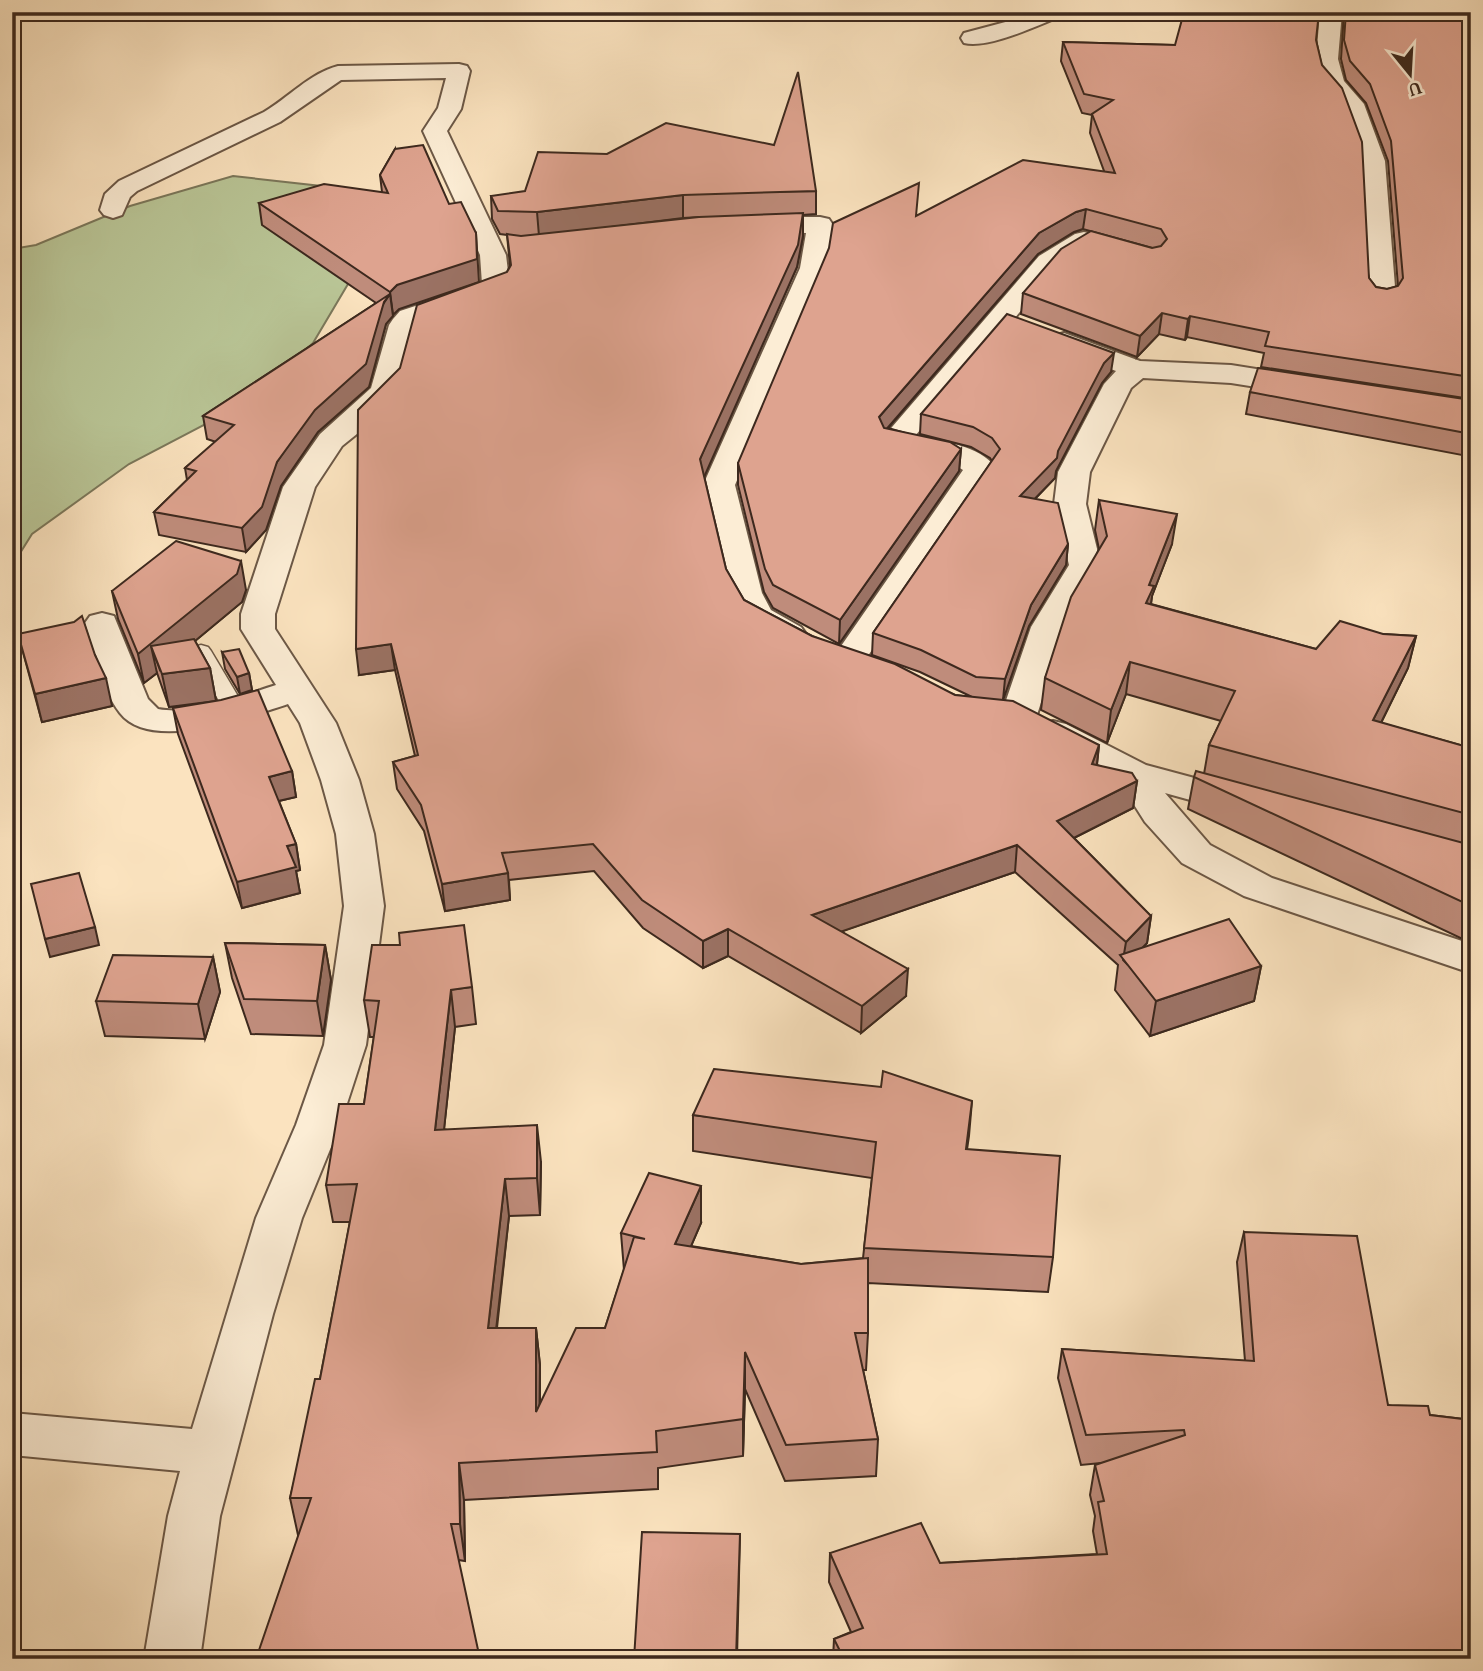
<svg xmlns="http://www.w3.org/2000/svg" width="1483" height="1671" font-family="'Gentium Book Plus',serif">
	<style>
		.green { fill: #b9c596; stroke: #7b775a; stroke-width: 2 }
		.lines { fill: none; stroke-linecap: round; stroke-linejoin: round }
		.service-casing { stroke: #6c5846; stroke-width: 3 }
		.minor-casing { stroke: #6c5846; stroke-width: 4 }
		.service { fill: #fcedd5; fill-rule: evenodd }
		.minor { fill: #fcedd5; fill-rule: evenodd }
		.wall { fill: #bf8c7b; stroke: #3d291e; stroke-width: 2; fill-rule: evenodd }
		.shaded-wall { fill: #9b7264; stroke: #3d291e; stroke-width: 2 }
		.building { fill: #dea38f; stroke: #3d291e; stroke-width: 2 }
	</style>
	<rect width="100%" height="100%" fill="#fbe3bf"/>
	<filter id="stains"><feTurbulence type="fractalNoise" baseFrequency=".00286" numOctaves="4"/><feColorMatrix values="0 0 0 0 .2 0 0 0 0 .09 0 0 0 0 .02 0 0 0 .5 -.17"/></filter>
	<radialGradient id="worn" r=".72"><stop offset=".6" stop-color="#630" stop-opacity="0"/><stop offset="1" stop-color="#630" stop-opacity=".3"/></radialGradient>
	<polygon class="green" points="233,176 330,187 348,284 313,343 246,403 129,464 32,534 12,566 12,249 36,245 130,206"/>
	<g class="lines">
		<g class="service-casing">
			<polygon id="service" points="201,645 208,647 211,651 245,708 242,713 226,713 223,708 191,651 194,647"/>
		</g>
		<g class="minor-casing">
			<g id="minor">
				<path d="M1032 12H1062L1059 17C1036 26 988 49 964 43L961 38 964 33 1013 20Z"/>
				<polygon points="1320,12 1342,12 1338,59 1344,81 1364,104 1385,161 1396,299 1392,305 1382,307 1372,305 1368,299 1361,161 1341,106 1321,83 1316,59"/>
				<path d="M459 64 467 66 470 71 461 109 447 131 506 255 510 288 506 294 420 323 417 327 400 391 373 421 342 446 315 487 275 614V629L336 723 359 780 374 834 384 906 366 1045 340 1125 302 1218 273 1314 220 1516 200 1659H144L168 1516 180 1471 12 1455V1413L192 1429 256 1218 296 1125 324 1045 344 906 336 834 321 780 300 723 288 704C248 717 151 753 120 713 101 688 95 652 85 623L90 616 102 613 114 616 148 699 158 709C196 716 240 696 276 685L241 629V614L283 487 320 434 371 388 389 325 393 319 400 311 482 284 480 255 423 131 438 108 446 78 341 80 280 122 137 191 130 197 122 215 113 218 104 215 100 210 105 194 119 181 264 112C288 98 310 73 338 66Z"/>
				<polygon points="751,217 820,217 829,219 833,225 826,268 735,485 762,593 771,610 801,627 806,634 801,641 789,644 777,641 745,623 740,616 728,593 703,485 800,268 806,233 742,231 738,225 742,219"/>
				<path d="M1084 232 1107 238 1111 244 1107 250 1098 252 1087 249 1057 268 915 436C942 442 979 444 996 468L859 669 847 672 835 669 830 662 963 470 950 462 884 447 880 441 1039 256 1075 234Z"/>
				<polygon points="1064,333 1140,361 1231,365 1306,377 1316,380 1321,386 1316,392 1306,395 1231,383 1143,378 1131,388 1090,472 1086,504 1101,565 1065,627 1037,715 1032,723 1019,726 1006,723 1001,715 1031,627 1069,565 1054,504 1058,472 1104,384 1116,371 1054,348 1050,342 1054,336"/>
				<polygon points="1053,721 1066,724 1146,765 1254,794 1260,802 1254,810 1241,814 1165,793 1210,845 1272,878 1471,944 1471,973 1244,896 1182,863 1145,822 1119,781 1040,740 1035,732 1040,724"/>
			</g>
		</g>
		<use href="#service" class="service"/>
		<use href="#minor" class="minor"/>
	</g>
	<g class="wall">
		<polygon points="1344,12 1471,12 1471,399 1261,367 1264,353 1187,337 1185,340 1159,334 1137,357 1021,314 1023,293 1153,248 1083,229 1074,232 1038,254 888,428 961,449 959,471 839,644 773,608 764,592 738,485 738,463 1104,171 1090,133 1092,115 1082,113 1061,61 1063,42 1175,45 1316,40 1369,278 1376,287 1387,289 1398,286 1388,161 1366,103 1346,80 1341,59"/>
		<polygon points="395,149 399,309 392,315 386,324 369,387 318,432 281,486 266,530 246,552 159,535 154,512 187,480 185,468 216,442 207,439 203,416 376,303 262,225 259,203 382,192 380,175"/>
		<path d="M816 191V214L803 215V236L797 267 704 476 726 569 744 600 812 636 955 695 972 697 920 672 872 655 873 633 992 461 990 458 971 447 920 434 921 414 1111 372 1102 383 1056 471 1055 478 1035 499 1068 544 1066 565 1029 626 1003 700 1099 745 1097 765 1137 781 1133 808 1074 838 1151 916 1147 943 1142 948 1261 966 1254 1001 1150 1036 1115 990 1118 965 1015 872 842 931 906 996 861 1033 728 956 703 968 643 928 594 871 509 880 510 900 445 911 424 831 397 789 393 762 415 756 395 670 359 675 507 272 510 266 507 235 500 234 492 219 491 196ZM700 217 622 225 683 218Z"/>
		<polygon points="1250,392 1471,400 1471,448 1467,456 1246,414"/>
		<polygon points="1099,500 1172,544 1152,596 1151,604 1316,649 1383,634 1416,636 1408,668 1381,723 1471,748 1471,943 1188,809 1194,777 1204,774 1209,745 1221,721 1126,694 1107,743 1041,710 1045,678 1099,549 1095,530"/>
		<polygon points="246,590 242,602 195,641 210,668 216,701 292,771 296,797 279,801 296,844 300,870 296,871 300,893 242,908 178,734 173,708 205,703 169,707 157,673 144,683 118,619 112,591"/>
		<polygon points="18,634 95,655 112,706 42,722"/>
		<polygon points="222,652 249,673 252,690 240,694 225,669"/>
		<polygon points="225,943 325,945 331,980 323,1036 251,1034 232,978"/>
		<polygon points="213,957 220,992 205,1039 105,1036 96,1001"/>
		<polygon points="472,987 476,1024 455,1027 444,1129 541,1162 540,1215 509,1216 497,1328 536,1328 540,1365 540,1404 605,1328 624,1270 621,1233 701,1223 691,1246 801,1264 863,1258 872,1178 693,1151 693,1115 967,1149 1053,1257 1048,1292 868,1283 868,1333 866,1370 863,1370 878,1439 876,1476 785,1481 745,1389 743,1456 658,1468 658,1489 464,1500 465,1561 298,1535 290,1498 320,1379 350,1222 333,1222 326,1185 364,1104 374,1037 370,1037 364,1000"/>
		<polygon points="1244,1232 1388,1405 1430,1415 1471,1420 1471,1659 833,1659 834,1639 851,1632 829,1582 830,1553 940,1563 1097,1554 1093,1531 1095,1516 1090,1495 1095,1465 1101,1463 1081,1465 1058,1378 1062,1349 1245,1361 1237,1262"/>
	</g>
	<g class="shaded-wall">
		<polygon points="683,195 683,218 539,236 537,212"/>
		<polygon points="1086,209 1083,229 1074,232 1038,254 878,439 879,417 1039,233 1076,212"/>
		<polygon points="803,213 803,236 797,267 701,484 700,459"/>
		<polygon points="476,233 479,282 399,309 393,315 390,292 397,285"/>
		<polygon points="390,294 393,316 386,324 369,387 318,432 281,486 266,530 246,552 242,528 277,462"/>
		<polygon points="1162,313 1159,334 1137,357 1140,336"/>
		<polygon points="1190,316 1187,337 1185,340 1188,319"/>
		<polygon points="1114,353 1111,372 1102,383 1056,471 1055,478 1018,516 1020,496 1104,363"/>
		<polygon points="1471,438 1471,448 1467,456"/>
		<polygon points="961,449 959,471 839,644 840,620"/>
		<polygon points="1177,514 1172,544 1152,596 1149,617 1146,603 1149,585"/>
		<polygon points="1068,544 1066,565 1029,626 1003,700 1005,679 1031,605"/>
		<polygon points="241,561 246,590 242,602 160,670 151,646 157,673 144,683 138,654"/>
		<polygon points="1416,636 1408,668 1366,753 1373,720"/>
		<polygon points="391,644 395,670 359,675 356,649"/>
		<polygon points="1130,662 1126,694 1107,743 1111,710"/>
		<polygon points="210,668 216,701 169,707 162,674"/>
		<polygon points="249,673 252,690 240,694 237,677"/>
		<polygon points="106,678 112,706 42,722 35,694"/>
		<polygon points="1099,745 1096,772 1092,764"/>
		<polygon points="292,771 296,797 274,802 269,777"/>
		<polygon points="1137,781 1133,808 1054,848 1057,821"/>
		<polygon points="296,844 300,870 296,871 300,893 242,908 237,882 287,846"/>
		<polygon points="1017,845 1015,872 811,942 812,915"/>
		<polygon points="508,873 510,900 445,911 442,884"/>
		<polygon points="1151,916 1147,943 1127,964 1123,960 1126,942"/>
		<polygon points="95,927 99,945 50,957 45,939"/>
		<polygon points="728,929 728,956 703,968 703,941"/>
		<polygon points="325,945 331,980 323,1036 317,1001"/>
		<polygon points="213,957 220,992 205,1039 198,1004"/>
		<polygon points="1261,966 1254,1001 1150,1036 1156,1001"/>
		<polygon points="908,969 906,996 861,1033 862,1006"/>
		<polygon points="451,990 455,1027 440,1167 435,1130"/>
		<polygon points="972,1101 969,1136 962,1184 966,1149"/>
		<polygon points="537,1125 541,1162 540,1215 537,1178"/>
		<polygon points="505,1179 509,1216 492,1365 488,1328"/>
		<polygon points="701,1186 701,1223 676,1281 675,1244"/>
		<polygon points="536,1328 540,1365 539,1449 536,1412"/>
		<polygon points="745,1352 745,1389 743,1456 743,1419"/>
		<polygon points="459,1463 464,1500 465,1561 460,1524"/>
		<polygon points="740,1534 737,1659 736,1659"/>
	</g>
	<g class="building">
		<polygon points="1184,12 1319,12 1316,40 1322,65 1342,88 1362,142 1369,278 1376,287 1387,289 1398,286 1403,278 1391,141 1370,84 1350,61 1344,40 1346,12 1471,12 1471,377 1265,346 1269,332 1190,316 1188,319 1162,313 1140,336 1023,293 1061,249 1091,231 1152,248 1161,246 1167,239 1161,229 1086,209 1076,212 1039,233 879,417 884,428 950,442 961,449 840,620 773,585 765,569 738,463 829,248 833,223 919,183 916,216 1023,160 1115,173 1092,114 1113,100 1084,94 1063,42 1175,45"/>
		<polygon points="798,72 816,191 683,195 537,212 498,211 491,196 525,191 538,152 607,154 666,123 774,145"/>
		<polygon points="423,145 449,204 461,202 476,233 477,259 397,285 390,292 259,203 324,184 388,193 380,175 395,149"/>
		<polygon points="803,213 798,245 700,459 726,569 744,600 812,636 895,664 955,695 1013,701 1099,745 1092,764 1132,773 1137,781 1057,821 1151,916 1126,942 1017,845 812,915 908,969 862,1006 728,929 703,941 642,900 593,844 502,853 508,873 442,884 421,805 393,762 418,755 391,644 356,649 358,410 400,368 417,305 507,272 511,265 507,234 521,236 699,217"/>
		<polygon points="390,294 384,302 366,364 315,410 277,462 262,507 242,528 154,512 196,471 185,468 234,425 203,416"/>
		<polygon points="1007,314 1114,353 1104,363 1058,451 1057,458 1020,496 1058,503 1068,544 1031,605 1005,679 976,677 921,650 873,633 1000,449 992,438 973,427 921,414"/>
		<polygon points="1258,368 1471,400 1471,434 1250,392"/>
		<polygon points="1099,500 1177,514 1149,585 1154,586 1146,603 1316,649 1340,621 1383,634 1416,636 1373,720 1471,748 1471,815 1209,745 1235,691 1130,662 1111,710 1045,678 1071,597 1107,536"/>
		<polygon points="176,541 241,561 237,574 138,654 112,591"/>
		<polygon points="82,616 95,655 106,678 35,694 18,634 74,622"/>
		<polygon points="194,639 210,668 162,674 151,646"/>
		<polygon points="239,649 249,673 237,677 222,652"/>
		<polygon points="258,690 292,771 269,777 296,844 287,846 296,867 237,882 173,708 221,700"/>
		<polygon points="1196,771 1471,845 1471,906 1194,777"/>
		<polygon points="79,873 95,927 45,939 31,884"/>
		<polygon points="1229,919 1261,966 1156,1001 1120,955"/>
		<polygon points="464,925 472,987 451,990 435,1130 537,1125 537,1178 505,1179 488,1328 536,1328 536,1412 576,1328 605,1328 634,1237 645,1239 621,1233 649,1173 701,1186 675,1244 801,1264 868,1258 868,1333 855,1333 878,1439 786,1445 745,1352 743,1419 656,1431 657,1452 459,1463 460,1524 451,1524 480,1659 256,1659 311,1498 290,1498 315,1379 320,1379 357,1184 326,1185 339,1104 364,1104 379,1001 364,1000 372,945 400,945 399,933"/>
		<polygon points="225,943 325,945 317,1001 244,999"/>
		<polygon points="113,955 213,957 198,1004 96,1001"/>
		<polygon points="714,1069 881,1087 883,1071 972,1101 966,1149 1060,1156 1053,1257 864,1248 876,1142 693,1115"/>
		<polygon points="1244,1232 1357,1236 1388,1405 1428,1406 1430,1415 1471,1420 1471,1479 1468,1479 1471,1491 1471,1659 844,1659 834,1639 863,1628 830,1553 921,1523 940,1563 1107,1554 1098,1502 1104,1501 1095,1465 1185,1435 1184,1430 1086,1435 1062,1349 1254,1361"/>
		<polygon points="642,1532 740,1534 736,1659 634,1659"/>
		<polygon points="45,1655 44,1659 12,1659 12,1657"/>
	</g>
	<rect width="1483" height="1671" fill="none" stroke="#fbe3bf" stroke-width="42"/>
	<rect x="14" y="14" width="1455" height="1643" fill="none" stroke="#3d291e" stroke-width="3.5"/>
	<rect x="21" y="21" width="1441" height="1629" fill="none" stroke="#3d291e" stroke-width="2"/>
	<g transform="translate(1410 74) rotate(162)" stroke="#fcedd5" stroke-width="5" paint-order="stroke">
	<path d="M0-5L12 26L0 18L-12 26Z" fill="#3d291e"/>
	<text y="-10" font-size="19" font-weight="bold" text-anchor="middle" fill="#3d291e">U</text>
	</g>
	<rect width="100%" height="100%" filter="url(#stains)"/>
	<rect width="100%" height="100%" fill="url(#worn)"/>
</svg>
